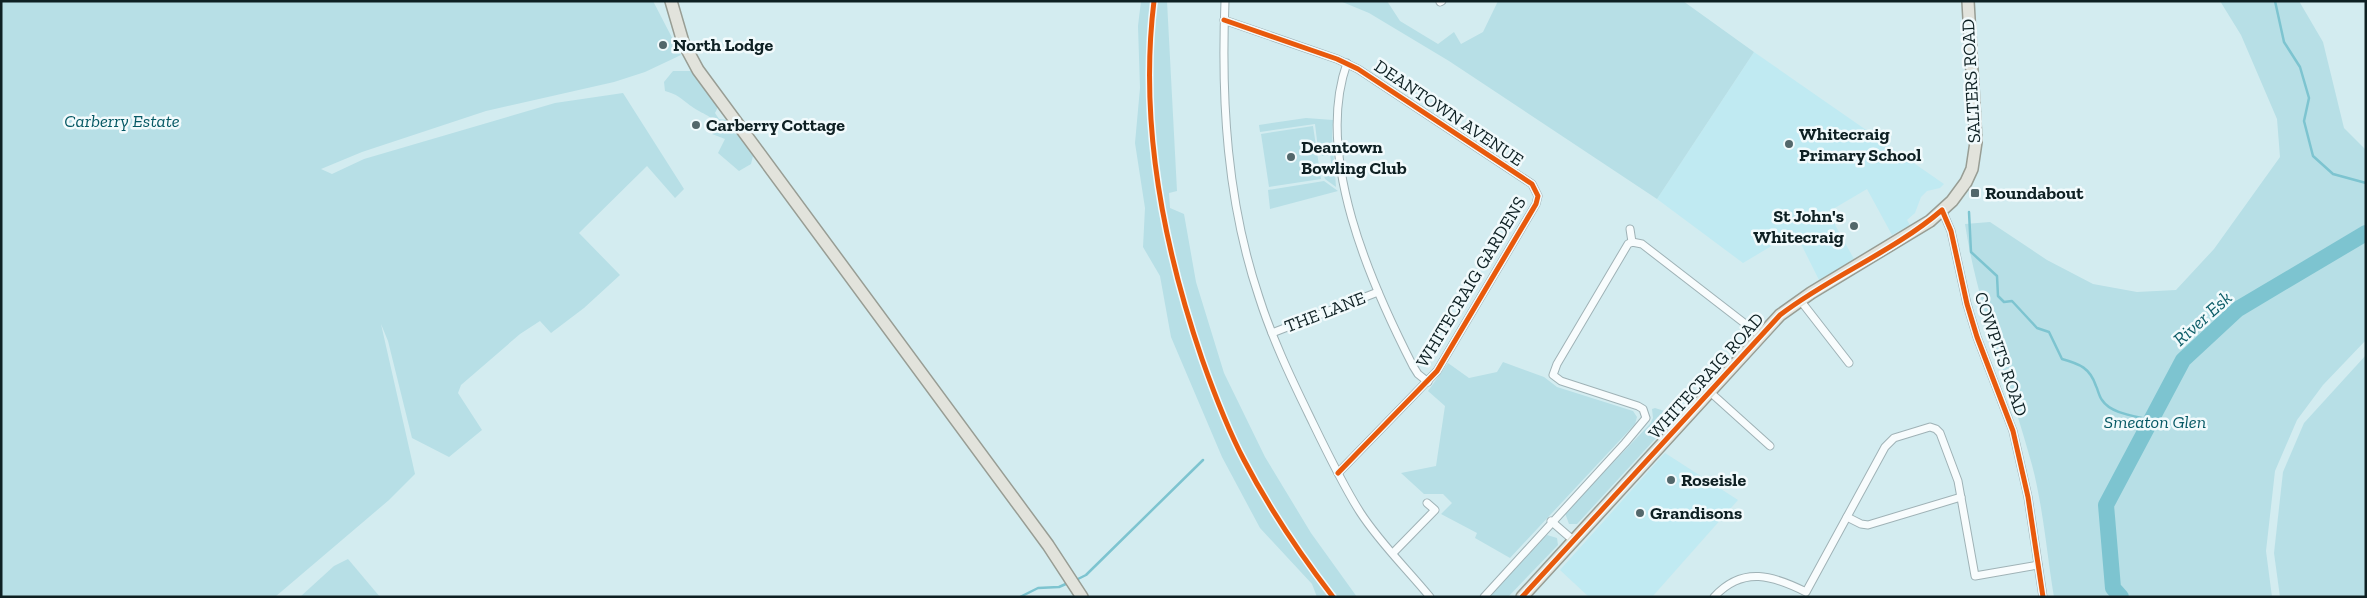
<svg xmlns="http://www.w3.org/2000/svg" width="2367" height="598" font-family="'Zilla Slab',serif">
	<style>
		.built { fill: #c0eaf2 }
		.green { fill: #b7dfe6 }
		.lines { fill: none; stroke-linecap: round; stroke-linejoin: round }
		.stream { stroke: #7dc4d0; stroke-width: 2.5 }
		.river { stroke: #7dc4d0; stroke-width: 16 }
		.minor-casing { stroke: #9fb2b6; stroke-width: 9 }
		.primary-casing { stroke: #989d94; stroke-width: 14 }
		.minor { stroke: #f8fcfd; stroke-width: 7 }
		.primary { stroke: #e2e3dc; stroke-width: 11 }
		.cycleway-casing { stroke: #f1fafc; stroke-width: 8 }
		.cycleway { stroke: #e8590c; stroke-width: 5 }
		.poi-dot { fill: #53676b; stroke: #f1fafc; stroke-width: 2 }
		.labels { text-anchor: middle; stroke-width: 5; stroke-linejoin: round; paint-order: stroke }
		.poi-label { font-size: 18px; font-weight: bold; fill: #0e2023; stroke: #f1fafc; text-anchor: start }
		.street-label { font-size: 18px; fill: #0e2023; stroke: #f1fafc }
		.park-label { font-size: 18px; font-style: italic; fill: #055864; stroke: #f1fafc }
		.water-label { font-size: 19px; font-style: italic; fill: #0f5e69; stroke: #f1fafc }
	</style>
	<rect width="100%" height="100%" fill="#d3ecf0"/>
	<g class="built">
		<polygon points="1754,52 1944,184 1940,188 1927,191 1921,197 1915,213 1907,220 1910,225 1892,235 1867,189 1828,212 1854,259 1819,280 1795,232 1743,263 1657,199"/>
		<polygon points="1665,453 1738,500 1652,597 1589,597 1560,570"/>
	</g>
	<g class="green">
		<polygon points="1,1 653,1 681,55 645,72 614,82 486,111 362,152 321,169 332,174 364,159 555,103 623,93 684,189 675,198 647,166 579,233 620,275 584,308 551,333 540,321 520,334 461,385 458,393 482,430 449,457 412,438 388,341 381,324 415,474 389,500 275,597 1,597"/>
		<polygon points="1141,1 1167,1 1177,191 1169,193 1170,208 1184,214 1196,282 1224,373 1265,457 1311,533 1357,597 1317,597 1312,584 1260,528 1222,457 1171,337 1160,276 1143,247 1145,208 1135,143 1140,88 1138,26"/>
		<polygon points="1340,1 1387,1 1400,21 1438,44 1454,32 1461,44 1483,32 1498,1 1683,1 1754,52 1657,199 1449,61 1369,13"/>
		<path d="M2220 1H2299L2323 42 2344 128 2366 150V340L2323 385 2297 420 2275 471 2266 551 2272 597H2054C2047 555 2043 506 2032 465 2010 383 1978 309 1965 224L1990 222 2047 260 2093 284 2137 292 2176 290 2214 249 2280 157 2277 119 2241 35Z"/>
		<path d="M673 71H692L718 107 715 113 719 119 729 120 753 156 751 164 739 171 718 153 725 139 712 134 715 122C710 116 706 115 699 111 684 103 683 96 665 91L664 82Z"/>
		<polygon points="1306,118 1333,120 1332,135 1336,187 1325,179 1324,176 1333,175 1330,155 1322,156 1320,149 1318,149 1315,124 1260,132 1259,125"/>
		<polygon points="1313,126 1321,179 1269,187 1261,134"/>
		<polygon points="1324,181 1338,191 1270,209 1268,190"/>
		<polygon points="2366,355 2366,597 2280,597 2274,553 2283,472 2304,423"/>
		<polygon points="1503,362 1544,377 1557,387 1633,411 1637,417 1635,424 1510,558 1475,538 1477,533 1441,514 1452,503 1443,494 1424,494 1401,473 1436,466 1445,406 1428,391 1448,363 1469,378 1497,372"/>
		<polygon points="1655,408 1677,415 1577,524 1569,524 1565,513 1650,424 1653,418 1652,409"/>
		<polygon points="1547,535 1557,538 1558,545 1508,597 1489,597"/>
		<polygon points="348,559 380,597 300,597 334,566"/>
	</g>
	<g class="lines">
		<g class="stream">
			<polyline points="2275,1 2284,42 2300,67 2309,98 2304,121 2313,156 2333,174 2366,183"/>
			<path d="M1969 212 1971 252 1997 276 1998 296 2004 302 2012 301 2037 328 2049 332 2062 359C2080 364 2090 368 2096 386 2098 390 2099 396 2102 400 2111 414 2136 416 2151 420"/>
			<polyline points="1076,580 1086,575 1203,460"/>
			<polyline points="1020,597 1038,588 1059,587 1068,583"/>
		</g>
		<polyline class="river" points="2121,597 2113,588 2106,505 2183,360 2238,309 2366,233"/>
		<g class="minor-casing">
			<g id="minor">
				<path d="M1225 1C1221 101 1227 202 1259 297 1272 338 1290 376 1309 415 1325 448 1341 482 1360 512 1380 543 1407 569 1430 597"/>
				<polyline points="1440,2 1442,1"/>
				<polyline points="1224,20 1337,59 1358,69 1532,184 1538,196 1536,204 1437,371 1338,473"/>
				<path d="M1347 63C1314 156 1371 284 1413 366L1418 374 1428 382"/>
				<polyline points="1942,210 1951,231 1967,304 1977,337 2013,431 2028,497 2043,597"/>
				<polyline points="1630,229 1632,242"/>
				<polyline points="1800,300 1849,363"/>
				<polyline points="1272,333 1378,292"/>
				<polyline points="1710,392 1770,446"/>
				<polyline points="1847,517 1861,524 1868,525 1961,497"/>
				<polyline points="1551,521 1574,541"/>
				<polyline points="1393,553 1435,510 1427,503"/>
				<polyline points="1484,597 1625,443 1646,418 1643,409 1638,406 1561,381 1553,375 1557,364 1628,244 1632,242 1642,244 1761,336"/>
				<path d="M1714 597C1743 565 1774 576 1806 592L1885 447 1894 438 1930 427 1936 429 1940 433 1958 481 1975 576 2038 565"/>
			</g>
		</g>
		<g class="primary-casing">
			<g id="primary">
				<polyline points="671,1 683,42 698,70 1048,545 1082,597"/>
				<polyline points="1522,597 1780,315 1811,293 1930,221 1952,201 1966,182 1972,169 1976,142 1968,1"/>
			</g>
		</g>
		<use href="#minor" class="minor"/>
		<use href="#primary" class="primary"/>
		<g class="cycleway-casing">
			<g id="cycleway">
				<path d="M1154 1C1139 122 1163 245 1202 359 1214 393 1227 428 1244 460 1269 508 1300 554 1333 597"/>
				<polyline points="1224,20 1337,59 1358,69 1532,184 1538,196 1536,204 1437,371 1338,473"/>
				<path d="M1522 597 1780 315C1831 276 1893 252 1942 210L1951 231 1967 304 1977 337 2013 431 2028 497 2043 597"/>
			</g>
		</g>
		<use href="#cycleway" class="cycleway"/>
	</g>
	<g class="poi-dot">
		<circle cx="663" cy="45" r="5"/>
		<circle cx="696" cy="125" r="5"/>
		<circle cx="1789" cy="144" r="5"/>
		<circle cx="1291" cy="157" r="5"/>
		<rect x="1970" y="188" width="10" height="10" rx="2.5"/>
		<circle cx="1854" cy="226" r="5"/>
		<circle cx="1671" cy="480" r="5"/>
		<circle cx="1640" cy="513" r="5"/>
	</g>
	<g class="labels">
		<g class="poi-label">
			<text x="673" y="51">North Lodge</text>
			<text x="706" y="131">Carberry Cottage</text>
			<text x="1799" y="140">Whitecraig<tspan x="1799" dy="21">Primary School</tspan></text>
			<text x="1301" y="153">Deantown<tspan x="1301" dy="21">Bowling Club</tspan></text>
			<text x="1985" y="199">Roundabout</text>
			<text x="1844" y="222" text-anchor="end">St John's<tspan x="1844" dy="21">Whitecraig</tspan></text>
			<text x="1681" y="486">Roseisle</text>
			<text x="1650" y="519">Grandisons</text>
		</g>
		<g class="street-label">
			<text transform="translate(1971 81) rotate(-93)" y="6">SALTERS ROAD</text>
			<text transform="translate(1449 113) rotate(34)" y="6">DEANTOWN AVENUE</text>
			<text transform="translate(1471 282) rotate(-59)" y="6">WHITECRAIG GARDENS</text>
			<text transform="translate(1325 312) rotate(-21)" y="6">THE LANE</text>
			<text transform="translate(2001 354) rotate(71)" y="6">COWPITS ROAD</text>
			<text transform="translate(1706 376) rotate(-48)" y="6">WHITECRAIG ROAD</text>
		</g>
		<g class="park-label">
			<text x="122" y="127">Carberry Estate</text>
			<text x="2155" y="428">Smeaton Glen</text>
		</g>
		<g class="water-label">
			<text transform="translate(2202 318) rotate(-42)" y="7">River Esk</text>
		</g>
	</g>
	<rect width="2367" height="598" fill="none" stroke="#0e2023" stroke-width="5"/>
</svg>
